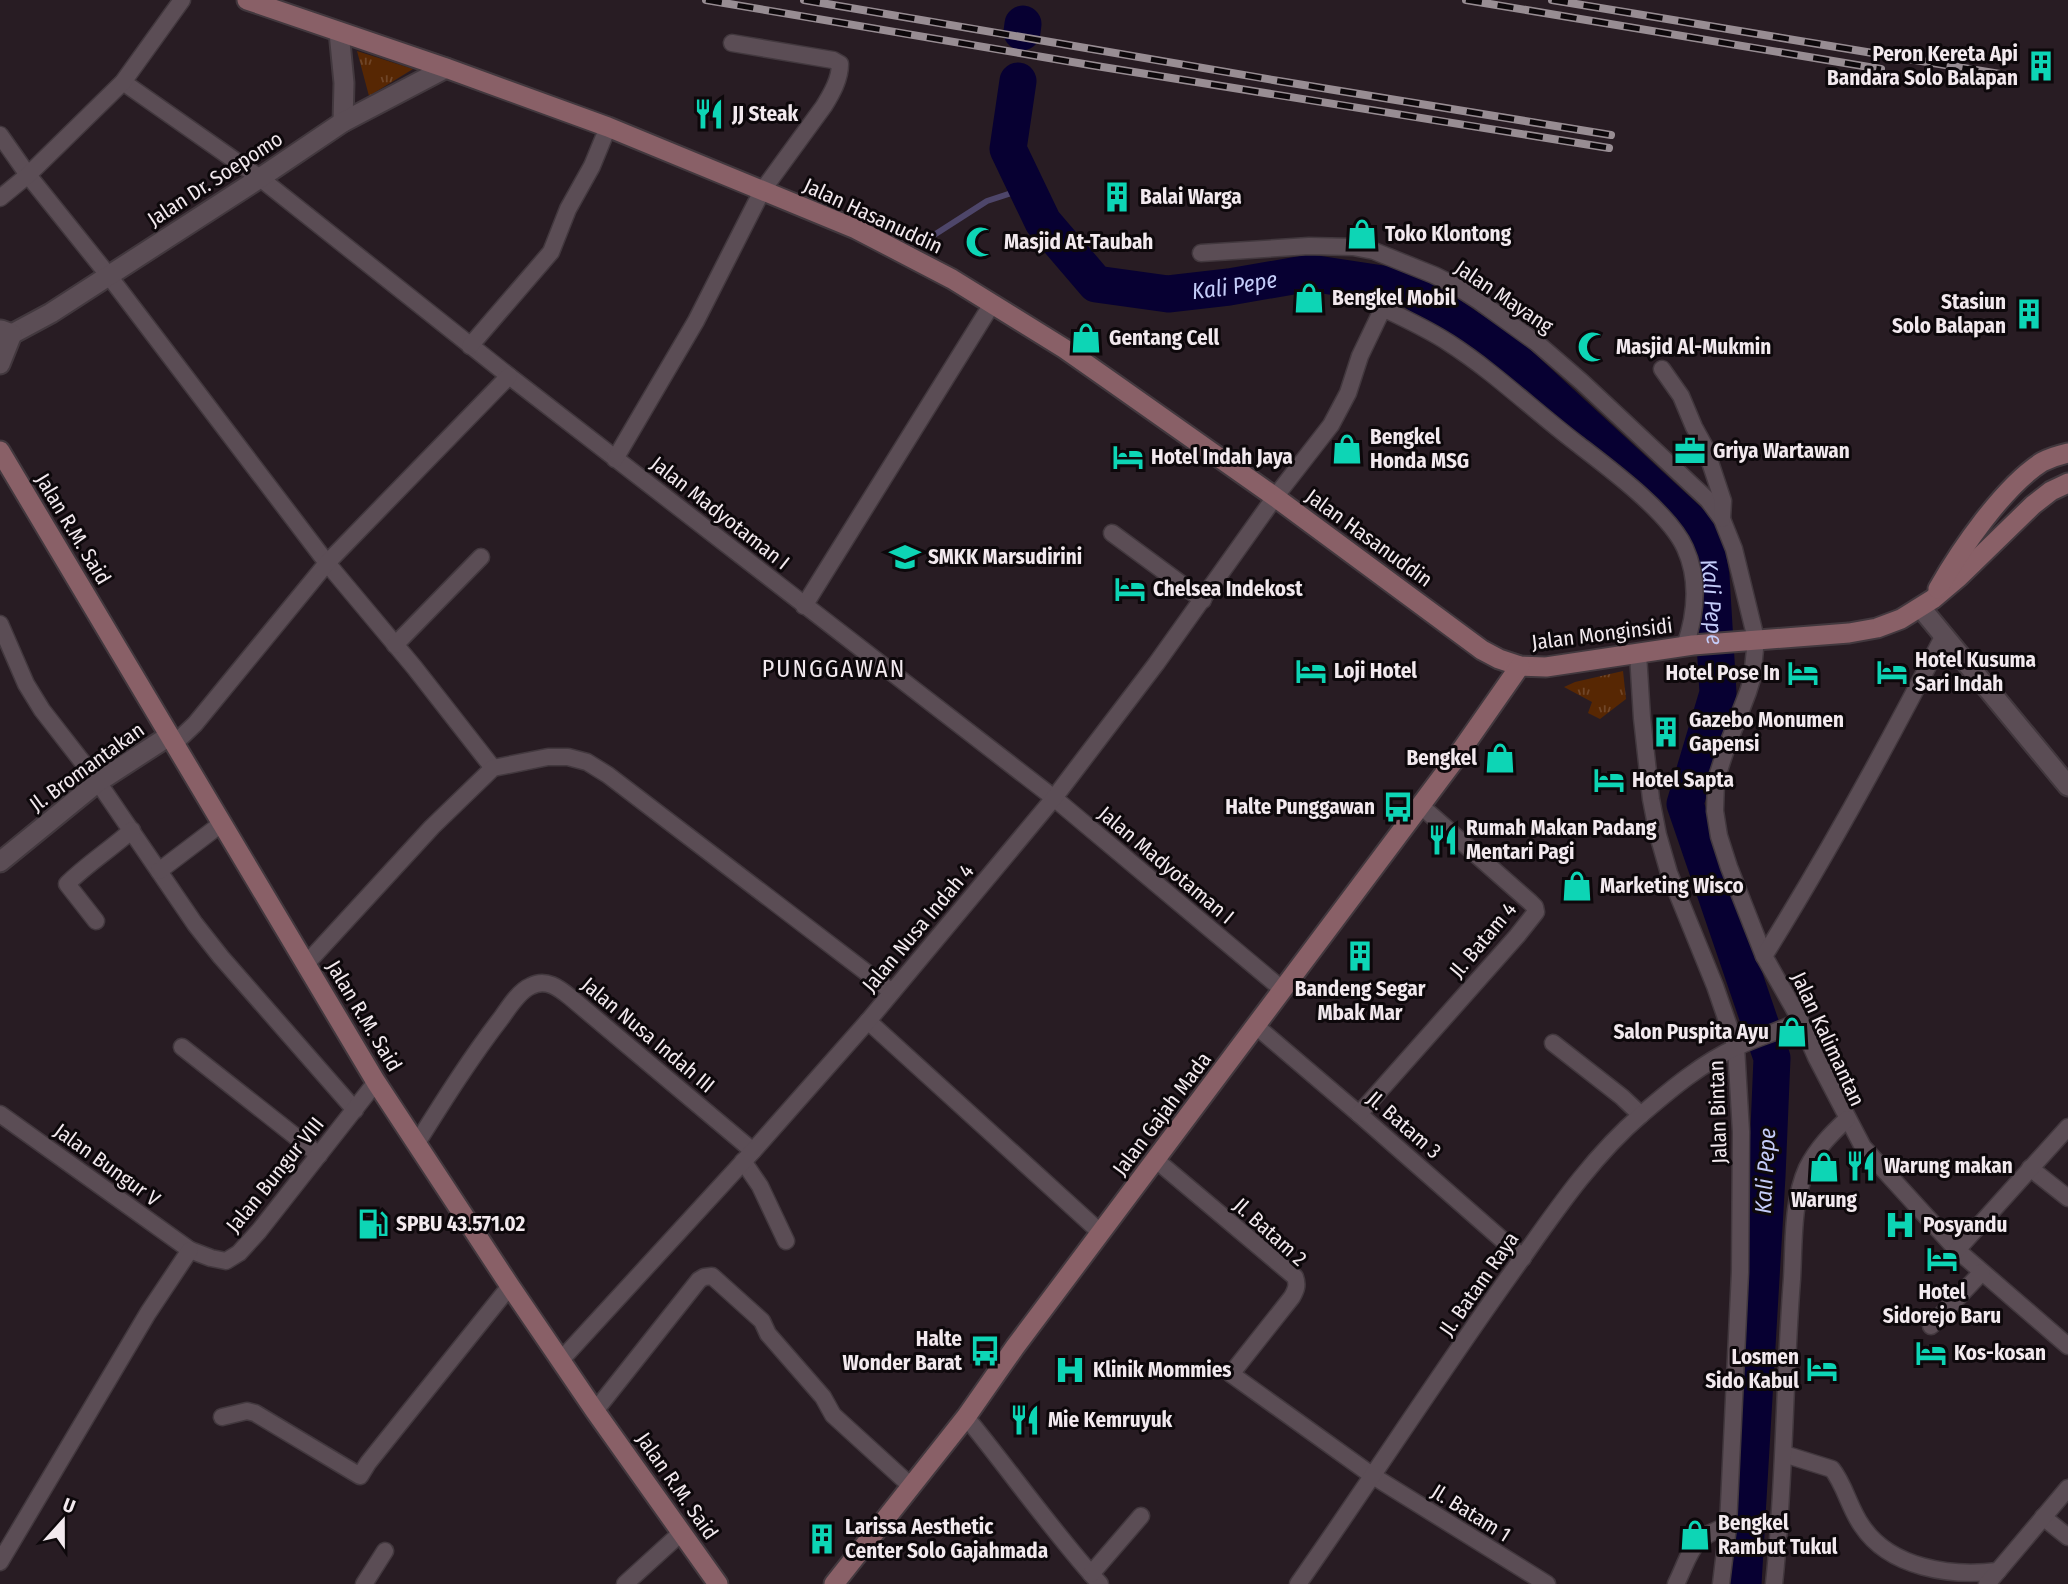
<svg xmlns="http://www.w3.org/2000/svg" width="2068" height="1584" font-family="'Fira Sans Condensed',sans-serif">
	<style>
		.park { fill: url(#park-tufts) }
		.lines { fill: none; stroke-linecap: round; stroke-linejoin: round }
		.stream { stroke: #4e466a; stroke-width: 6 }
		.river { stroke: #070032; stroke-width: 37 }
		.minor-casing { stroke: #42383e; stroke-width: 19 }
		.tertiary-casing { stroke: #42383e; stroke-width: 23 }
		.secondary-casing { stroke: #42383e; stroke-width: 23 }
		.minor { stroke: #5b4d55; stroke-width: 16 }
		.tertiary { stroke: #5b4d55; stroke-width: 19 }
		.secondary { stroke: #896067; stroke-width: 19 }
		.rail-casing { stroke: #988d93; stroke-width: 8 }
		.rail { stroke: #0d080b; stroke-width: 5; stroke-dasharray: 16; stroke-linecap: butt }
		.labels { text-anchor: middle; stroke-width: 6; stroke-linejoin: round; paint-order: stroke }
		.poi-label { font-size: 21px; font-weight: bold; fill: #f2e9ee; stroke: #0d080b; text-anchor: start }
		.street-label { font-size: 21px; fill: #f2e9ee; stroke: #0d080b }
		.water-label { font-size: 23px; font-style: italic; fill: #c4ccf9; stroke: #0d080b }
		.quarter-label { font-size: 24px; letter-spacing: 2px; fill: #f2e9ee; stroke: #0d080b }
	</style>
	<defs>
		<pattern id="park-tufts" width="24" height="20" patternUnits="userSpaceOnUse" patternTransform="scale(1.75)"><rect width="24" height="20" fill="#572703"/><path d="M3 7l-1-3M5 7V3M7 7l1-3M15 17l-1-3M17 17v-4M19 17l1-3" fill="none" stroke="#704628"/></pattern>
	</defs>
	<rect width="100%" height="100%" fill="#281c23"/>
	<g class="park">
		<polygon points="357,51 413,69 369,96"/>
		<polygon points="1623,671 1626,699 1600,719 1588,713 1592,702 1564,687 1575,682"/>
	</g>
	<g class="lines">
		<polyline class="stream" points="920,244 987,201 1027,188"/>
		<g class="river">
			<polyline points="1022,32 1023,24"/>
			<path id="s1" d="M1018 81 1008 149 1043 222 1096 284 1168 294 1229 287 1310 273 1409 288 1510 356 1704 535 1711 576 1718 693 1685 804 1772 1058 1767 1176 1743 1584"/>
		</g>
		<g class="minor-casing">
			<g id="minor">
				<polyline points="123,82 260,178 509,376 1054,798 1283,990"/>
				<polyline points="0,135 28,175 109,276 327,563 414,667 493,768"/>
				<polyline points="0,198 28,175 123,82 182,0"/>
				<polyline points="1201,253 1309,246 1353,247 1374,251 1434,275 1454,285 1479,301 1537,343 1582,382 1708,500 1722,519 1734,549 1756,639 1752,679 1748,692 1725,752 1716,780 1715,811 1719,836 1729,867 1764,956 1798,1016 1816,1057 1863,1147 1957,1250 2068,1346"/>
				<polyline points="470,346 551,252 568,209 592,166 608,127"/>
				<polyline points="1662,369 1681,396 1694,427 1705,447 1723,501 1722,519"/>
				<path d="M615 459 696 321 762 191 824 106C832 93 840 79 840 64L833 60 732 43"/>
				<polyline points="1112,533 1203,600"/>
				<polyline points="804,606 992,304"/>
				<polyline points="0,624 26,684 42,710 98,782 195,924 221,957 355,1110"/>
				<polyline points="395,645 481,557"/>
				<polyline points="1638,654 1642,718 1651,799 1658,835 1669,873 1715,986 1736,1047 1741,1132 1740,1272 1728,1526 1721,1584"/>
				<polyline points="174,744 195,724 327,563 509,376"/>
				<polyline points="159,871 221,824"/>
				<path d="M96 921 67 884C87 864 111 849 132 830"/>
				<path d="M1764 956C1829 852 1888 744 1944 635"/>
				<polyline points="306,964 432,827 493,768 548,757 568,757 587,762 608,775 892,992"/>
				<polyline points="868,1021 1101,1233"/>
				<polyline points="1256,1026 1359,1114 1523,1258"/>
				<polyline points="1553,1043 1622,1097 1641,1115"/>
				<polyline points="182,1047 319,1155"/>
				<polyline points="0,1114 190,1250 211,1258 226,1261 239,1253 259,1231 376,1082"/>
				<polyline points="1359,1114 1517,936 1536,912 1535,907 1530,902 1421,806"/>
				<path d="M417 1143C444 1100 471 1057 502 1017 509 1007 519 991 531 986 546 978 559 988 570 997L753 1151"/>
				<path d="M1156 1160 1295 1277C1298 1285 1296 1290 1292 1297L1231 1374 1373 1476 1547 1584"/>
				<polyline points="743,1161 760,1186 786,1241"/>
				<polyline points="2030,1168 2068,1198"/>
				<polyline points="1957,1250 2068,1127"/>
				<polyline points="1931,1326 1982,1272"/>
				<path d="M561 1360 753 1151 868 1021 1054 798 1156 664 1275 497 1331 425 1348 393 1360 356 1383 308C1405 319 1428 329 1449 343 1494 372 1532 409 1575 442 1606 466 1669 512 1685 548 1700 581 1696 614 1685 646"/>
				<polyline points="595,1411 699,1280 704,1277 712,1276 762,1321 768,1334 823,1397 833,1415 912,1487"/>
				<polyline points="222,1417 247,1411 255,1413 360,1476 368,1463 510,1286"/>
				<path d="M966 1417C1011 1472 1052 1531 1100 1584"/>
				<path d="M1784 1454 1832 1469C1845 1485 1849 1508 1862 1526 1890 1568 1951 1577 1998 1571"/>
				<polyline points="2043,1517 2068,1537"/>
				<polyline points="0,1562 148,1313 190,1250"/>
				<polyline points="1091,1574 1141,1516"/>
				<polyline points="364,1584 385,1551"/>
				<polyline points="625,1584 682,1532"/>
				<path d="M1298 1584C1369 1483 1436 1379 1508 1278 1549 1221 1588 1160 1642 1114 1671 1089 1702 1063 1737 1047 1757 1037 1780 1032 1800 1020"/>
				<path d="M1676 1584C1692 1551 1690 1538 1728 1526"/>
				<path d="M1774 1584C1785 1483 1784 1381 1792 1279 1794 1244 1792 1201 1807 1168 1817 1148 1831 1134 1847 1119"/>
				<polyline points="1987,1584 2068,1488"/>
			</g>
		</g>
		<g class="tertiary-casing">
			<g id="tertiary">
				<polyline points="339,32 344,83 343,122"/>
				<polyline points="12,334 51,313 260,178 343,122 446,68"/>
				<polyline points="0,364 12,334 1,330"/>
				<polyline points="1921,608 2068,786"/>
				<polyline points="0,862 98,782 169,736"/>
			</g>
		</g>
		<g class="secondary-casing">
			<g id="secondary">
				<polyline points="247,0 446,68 608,127 856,229 952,279 1065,349 1112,382 1275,497 1482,650 1499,659 1520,666 1546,667 1693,645 1849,633 1877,628 1901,619 1933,599 1959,577 2033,505 2051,491 2068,483"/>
				<polyline points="0,451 376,1082 510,1286 595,1411 718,1584"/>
				<path d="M1938 589C1960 550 2004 486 2042 462 2050 458 2059 455 2068 453"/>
				<polyline points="834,1584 966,1417 1015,1347 1453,762 1520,666"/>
			</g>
		</g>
		<use href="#minor" class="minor"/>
		<use href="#tertiary" class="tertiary"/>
		<use href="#secondary" class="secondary"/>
		<g class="rail-casing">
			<g id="rail">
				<polyline points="706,0 1090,65 1609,148"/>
				<polyline points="804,0 1279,81 1611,135"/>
				<polyline points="1466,0 1881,69"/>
				<polyline points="1552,0 2012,76"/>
			</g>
		</g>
		<use href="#rail" class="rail"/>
	</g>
	<defs>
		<g id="building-bare" transform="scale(2.415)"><path d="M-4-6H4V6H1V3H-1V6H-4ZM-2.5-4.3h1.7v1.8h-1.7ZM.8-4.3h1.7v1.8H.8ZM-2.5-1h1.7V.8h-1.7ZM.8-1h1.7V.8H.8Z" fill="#0dd5b5" stroke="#0d080b" stroke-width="2.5" paint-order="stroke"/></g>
		<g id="restaurant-bare" transform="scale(2.415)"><path d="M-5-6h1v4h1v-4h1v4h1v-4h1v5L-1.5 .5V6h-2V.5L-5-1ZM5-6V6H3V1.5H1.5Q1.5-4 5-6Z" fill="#0dd5b5" stroke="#0d080b" stroke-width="2.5" paint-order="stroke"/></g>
		<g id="shop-bare" transform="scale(2.415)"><path d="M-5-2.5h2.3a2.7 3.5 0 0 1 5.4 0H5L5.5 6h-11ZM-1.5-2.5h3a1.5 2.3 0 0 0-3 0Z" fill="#0dd5b5" stroke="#0d080b" stroke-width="2.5" paint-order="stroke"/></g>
		<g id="mosque-bare" transform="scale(2.415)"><path d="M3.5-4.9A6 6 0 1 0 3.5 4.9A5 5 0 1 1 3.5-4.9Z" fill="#0dd5b5" stroke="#0d080b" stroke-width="2.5" paint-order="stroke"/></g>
		<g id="office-bare" transform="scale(2.415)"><path d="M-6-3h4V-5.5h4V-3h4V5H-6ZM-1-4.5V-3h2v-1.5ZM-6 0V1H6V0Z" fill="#0dd5b5" stroke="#0d080b" stroke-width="2.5" paint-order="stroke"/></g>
		<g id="hotel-bare" transform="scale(2.415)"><path d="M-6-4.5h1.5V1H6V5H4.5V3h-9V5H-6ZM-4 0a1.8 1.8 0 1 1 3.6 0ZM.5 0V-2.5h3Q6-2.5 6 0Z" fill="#0dd5b5" stroke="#0d080b" stroke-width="2.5" paint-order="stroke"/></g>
		<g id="school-bare" transform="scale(2.415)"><path d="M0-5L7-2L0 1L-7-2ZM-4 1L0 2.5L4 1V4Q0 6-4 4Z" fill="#0dd5b5" stroke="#0d080b" stroke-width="2.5" paint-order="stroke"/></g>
		<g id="bus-bare" transform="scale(2.415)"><path d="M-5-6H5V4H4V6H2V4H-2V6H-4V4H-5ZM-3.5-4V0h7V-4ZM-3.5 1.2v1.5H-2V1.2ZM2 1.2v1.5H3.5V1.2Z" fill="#0dd5b5" stroke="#0d080b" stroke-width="2.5" paint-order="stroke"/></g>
		<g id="fuel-bare" transform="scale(2.415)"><path d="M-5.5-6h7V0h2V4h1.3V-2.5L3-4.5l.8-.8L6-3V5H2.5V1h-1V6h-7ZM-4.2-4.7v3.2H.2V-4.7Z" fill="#0dd5b5" stroke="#0d080b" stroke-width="2.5" paint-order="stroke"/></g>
		<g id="hospital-bare" transform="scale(2.415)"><path d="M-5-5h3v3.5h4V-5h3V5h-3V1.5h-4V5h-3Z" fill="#0dd5b5" stroke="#0d080b" stroke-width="2.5" paint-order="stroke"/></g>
	</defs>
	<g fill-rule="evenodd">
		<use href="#building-bare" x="2041" y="66"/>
		<use href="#restaurant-bare" x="709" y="114"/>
		<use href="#building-bare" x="1117" y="197"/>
		<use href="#shop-bare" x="1362" y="234"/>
		<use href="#mosque-bare" x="981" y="242"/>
		<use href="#shop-bare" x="1309" y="298"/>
		<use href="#building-bare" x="2029" y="314"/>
		<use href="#shop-bare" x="1086" y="338"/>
		<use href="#mosque-bare" x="1593" y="347"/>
		<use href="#shop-bare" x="1347" y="449"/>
		<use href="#office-bare" x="1690" y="451"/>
		<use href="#hotel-bare" x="1128" y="457"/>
		<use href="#school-bare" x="905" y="557"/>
		<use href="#hotel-bare" x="1130" y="589"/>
		<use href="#hotel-bare" x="1311" y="671"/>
		<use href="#hotel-bare" x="1892" y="672"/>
		<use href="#hotel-bare" x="1803" y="673"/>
		<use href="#building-bare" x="1666" y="732"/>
		<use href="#shop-bare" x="1500" y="758"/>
		<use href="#hotel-bare" x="1609" y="780"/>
		<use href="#bus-bare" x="1398" y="807"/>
		<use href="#restaurant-bare" x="1443" y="840"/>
		<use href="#shop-bare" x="1577" y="886"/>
		<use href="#building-bare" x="1360" y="956"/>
		<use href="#shop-bare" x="1792" y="1032"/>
		<use href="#restaurant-bare" x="1861" y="1166"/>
		<use href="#shop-bare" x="1824" y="1167"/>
		<use href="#fuel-bare" x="373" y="1224"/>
		<use href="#hospital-bare" x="1900" y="1225"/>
		<use href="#hotel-bare" x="1942" y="1259"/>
		<use href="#bus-bare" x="985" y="1351"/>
		<use href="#hotel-bare" x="1931" y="1353"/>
		<use href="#hotel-bare" x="1822" y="1369"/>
		<use href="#hospital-bare" x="1070" y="1370"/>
		<use href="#restaurant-bare" x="1025" y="1420"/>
		<use href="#shop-bare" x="1695" y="1535"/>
		<use href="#building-bare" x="822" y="1539"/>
	</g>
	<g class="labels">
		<g class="poi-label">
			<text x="2018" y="61" text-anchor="end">Peron Kereta Api<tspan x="2018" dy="24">Bandara Solo Balapan</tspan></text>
			<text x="732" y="121">JJ Steak</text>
			<text x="1140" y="204">Balai Warga</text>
			<text x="1385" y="241">Toko Klontong</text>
			<text x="1004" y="249">Masjid At-Taubah</text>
			<text x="1332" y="305">Bengkel Mobil</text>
			<text x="2006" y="309" text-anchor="end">Stasiun<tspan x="2006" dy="24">Solo Balapan</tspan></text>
			<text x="1109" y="345">Gentang Cell</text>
			<text x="1616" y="354">Masjid Al-Mukmin</text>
			<text x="1370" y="444">Bengkel<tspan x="1370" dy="24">Honda MSG</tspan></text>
			<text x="1713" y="458">Griya Wartawan</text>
			<text x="1151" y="464">Hotel Indah Jaya</text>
			<text x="928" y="564">SMKK Marsudirini</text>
			<text x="1153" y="596">Chelsea Indekost</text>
			<text x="1915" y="667">Hotel Kusuma<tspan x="1915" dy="24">Sari Indah</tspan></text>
			<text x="1334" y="678">Loji Hotel</text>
			<text x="1780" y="680" text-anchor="end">Hotel Pose In</text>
			<text x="1689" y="727">Gazebo Monumen<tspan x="1689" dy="24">Gapensi</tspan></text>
			<text x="1477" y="765" text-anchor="end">Bengkel</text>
			<text x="1632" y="787">Hotel Sapta</text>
			<text x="1375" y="814" text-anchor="end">Halte Punggawan</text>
			<text x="1466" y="835">Rumah Makan Padang<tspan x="1466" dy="24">Mentari Pagi</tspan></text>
			<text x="1600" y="893">Marketing Wisco</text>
			<text x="1360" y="996" text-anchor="middle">Bandeng Segar<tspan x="1360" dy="24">Mbak Mar</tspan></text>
			<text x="1769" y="1039" text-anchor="end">Salon Puspita Ayu</text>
			<text x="1884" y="1173">Warung makan</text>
			<text x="1824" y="1207" text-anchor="middle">Warung</text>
			<text x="396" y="1231">SPBU 43.571.02</text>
			<text x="1923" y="1232">Posyandu</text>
			<text x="1942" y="1299" text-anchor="middle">Hotel<tspan x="1942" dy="24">Sidorejo Baru</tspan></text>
			<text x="962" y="1346" text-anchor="end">Halte<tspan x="962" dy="24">Wonder Barat</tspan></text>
			<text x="1954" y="1360">Kos-kosan</text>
			<text x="1799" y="1364" text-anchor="end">Losmen<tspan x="1799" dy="24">Sido Kabul</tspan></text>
			<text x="1093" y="1377">Klinik Mommies</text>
			<text x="1048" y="1427">Mie Kemruyuk</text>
			<text x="1718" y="1530">Bengkel<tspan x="1718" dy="24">Rambut Tukul</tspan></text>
			<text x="845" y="1534">Larissa Aesthetic<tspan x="845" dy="24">Center Solo Gajahmada</tspan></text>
		</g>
		<g class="street-label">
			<text transform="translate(215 179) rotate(-33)" y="7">Jalan Dr. Soepomo</text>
			<text transform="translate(873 216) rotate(25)" y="7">Jalan Hasanuddin</text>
			<text transform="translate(1504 297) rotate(34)" y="7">Jalan Mayang</text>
			<text transform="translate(720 513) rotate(38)" y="7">Jalan Madyotaman I</text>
			<text transform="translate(73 529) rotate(59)" y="7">Jalan R.M. Said</text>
			<text transform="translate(1369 538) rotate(36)" y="7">Jalan Hasanuddin</text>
			<text transform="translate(1602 634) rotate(-7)" y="7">Jalan Monginsidi</text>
			<text transform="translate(87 767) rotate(-36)" y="7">Jl. Bromantakan</text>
			<text transform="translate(1166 865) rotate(40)" y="7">Jalan Madyotaman I</text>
			<text transform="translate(918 928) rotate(-50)" y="7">Jalan Nusa Indah 4</text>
			<text transform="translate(1483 940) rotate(-50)" y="7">Jl. Batam 4</text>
			<text transform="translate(364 1016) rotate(59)" y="7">Jalan R.M. Said</text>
			<text transform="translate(648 1035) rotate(40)" y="7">Jalan Nusa Indah III</text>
			<text transform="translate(1828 1039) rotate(65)" y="7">Jalan Kalimantan</text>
			<text transform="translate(1718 1112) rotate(-92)" y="7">Jalan Bintan</text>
			<text transform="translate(1162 1114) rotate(-53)" y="7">Jalan Gajah Mada</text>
			<text transform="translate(1404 1125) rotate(41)" y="7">Jl. Batam 3</text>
			<text transform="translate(107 1165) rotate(36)" y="7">Jalan Bungur V</text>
			<text transform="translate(275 1175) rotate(-51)" y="7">Jalan Bungur VIII</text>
			<text transform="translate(1270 1232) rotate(42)" y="7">Jl. Batam 2</text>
			<text transform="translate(1479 1284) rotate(-55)" y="7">Jl. Batam Raya</text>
			<text transform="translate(677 1486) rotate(55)" y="7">Jalan R.M. Said</text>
			<text transform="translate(1471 1513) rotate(32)" y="7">Jl. Batam 1</text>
		</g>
		<g class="water-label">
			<text dy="8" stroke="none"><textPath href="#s1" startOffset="371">Kali Pepe</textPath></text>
			<text dy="8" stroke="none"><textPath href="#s1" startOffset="1001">Kali Pepe</textPath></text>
			<text transform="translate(1765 1171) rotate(-87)" y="8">Kali Pepe</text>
		</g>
		<g class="quarter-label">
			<text x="834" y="677">PUNGGAWAN</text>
		</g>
	</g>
	<g transform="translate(63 1521) rotate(21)" stroke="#0d080b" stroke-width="5" paint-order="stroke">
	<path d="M0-5L12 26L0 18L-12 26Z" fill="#f2e9ee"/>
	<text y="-10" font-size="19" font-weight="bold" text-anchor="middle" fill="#f2e9ee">U</text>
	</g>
</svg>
